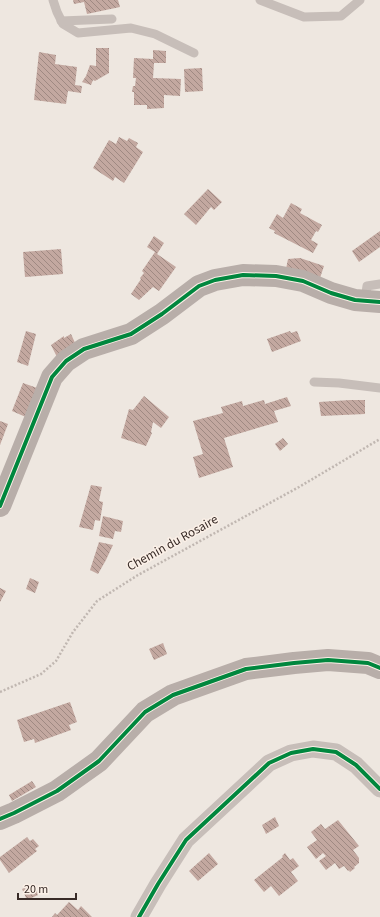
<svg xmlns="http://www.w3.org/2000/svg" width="380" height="917" font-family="'Source Sans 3',sans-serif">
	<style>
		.building { fill: url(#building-back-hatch) }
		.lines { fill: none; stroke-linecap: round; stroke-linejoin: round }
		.path { stroke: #c0b7b1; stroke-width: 2.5; stroke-dasharray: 2 2; stroke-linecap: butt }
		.lane { stroke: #c7beb9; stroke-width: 9 }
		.street { stroke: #c7beb9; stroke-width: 17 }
		.secondary { stroke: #b8aea9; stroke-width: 22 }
		.cycleway-casing { stroke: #fbf0e7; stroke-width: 6 }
		.cycleway { stroke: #00873e; stroke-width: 4 }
		.labels { text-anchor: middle; stroke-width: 3; stroke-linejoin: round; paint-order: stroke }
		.street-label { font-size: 13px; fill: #382b27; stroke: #fbf0e7 }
	</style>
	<defs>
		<pattern id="building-back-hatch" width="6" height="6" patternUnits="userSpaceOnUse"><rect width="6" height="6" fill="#c3a8a0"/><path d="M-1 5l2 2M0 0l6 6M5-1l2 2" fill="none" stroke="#9f8982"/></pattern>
	</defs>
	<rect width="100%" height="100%" fill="#eee7e0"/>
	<g class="building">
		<polygon points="73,0 118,0 120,7 87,14 84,2 74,4"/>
		<polygon points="96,48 109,48 109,73 95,81 93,80 91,85 82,82 86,76 90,65 96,66"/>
		<polygon points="153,50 166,51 166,63 154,63 153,78 181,79 180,96 164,95 164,108 147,109 147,105 134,105 134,92 132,92 133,86 135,86 136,78 133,78 134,58 153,59"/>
		<polygon points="39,52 56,55 55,64 77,67 75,85 82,86 81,93 68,91 66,104 34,100"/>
		<polygon points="202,68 203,91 185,92 184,69"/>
		<polygon points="119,137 127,141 129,138 138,143 136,147 143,152 124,183 115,177 113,181 93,168 109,140 116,144"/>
		<polygon points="208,189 222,202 214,210 211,207 196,225 184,214"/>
		<polygon points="291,203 302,209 300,213 322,225 318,232 316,231 311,240 318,244 313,253 274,233 275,231 269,228 277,214 283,218"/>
		<polygon points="380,231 380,247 359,262 352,251"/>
		<polygon points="154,236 164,243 157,254 176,267 159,291 153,287 139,300 131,294 141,279 140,278 144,273 142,271 155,252 147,247"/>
		<polygon points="61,249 63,274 25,277 23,252"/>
		<polygon points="300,258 324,266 319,281 286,269 288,259"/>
		<polygon points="26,331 36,334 28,366 17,362"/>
		<polygon points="290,331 291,333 297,331 301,341 272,352 267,339"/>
		<polygon points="71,334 76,345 58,359 51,345 64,336 64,338"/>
		<polygon points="23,383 40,389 28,418 12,411"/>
		<polygon points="144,396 169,417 161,428 153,422 151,432 152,433 146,446 121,438 129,409 133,410"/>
		<polygon points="287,397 291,406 274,411 278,422 224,438 233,467 199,478 193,457 203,454 193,421 223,413 221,407 242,401 243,406 264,400 265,404"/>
		<polygon points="350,400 365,400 365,414 321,416 319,402"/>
		<polygon points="0,421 8,424 0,445"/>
		<polygon points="283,438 288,444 280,451 275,444"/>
		<polygon points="91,485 102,487 99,501 103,502 100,521 95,520 93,530 79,527"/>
		<polygon points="103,516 123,521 121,532 115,531 113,539 99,536"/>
		<polygon points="99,542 113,545 106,560 98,574 90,570"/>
		<polygon points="30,578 39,582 35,593 26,589"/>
		<polygon points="0,588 6,591 0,602"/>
		<polygon points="163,643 167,654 154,660 149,649"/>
		<polygon points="70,702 77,722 69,725 71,730 35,743 34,739 24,742 17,720"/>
		<polygon points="32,781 36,787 12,801 9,795"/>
		<polygon points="275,817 279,826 266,834 262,825"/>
		<polygon points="338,820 359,846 353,850 359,858 359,863 354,867 355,868 350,872 349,870 348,871 344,866 339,869 335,863 326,870 319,861 326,856 323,853 316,859 307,847 317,840 311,832 321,824 325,829"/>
		<polygon points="27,837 30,841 33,839 39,846 35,849 37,851 9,873 0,860 0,857"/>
		<polygon points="209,853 218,864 198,881 189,871"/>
		<polygon points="285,853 290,860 293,858 299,866 291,872 298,881 279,896 271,886 264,892 254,880 283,857 282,856"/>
		<polygon points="34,884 38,895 27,900 22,889"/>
		<polygon points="69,902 78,910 81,906 92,917 52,917 55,913 57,915"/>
	</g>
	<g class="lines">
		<polyline class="path" points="0,692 41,674 56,661 73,632 97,601 138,575 299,487 380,439"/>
		<g class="lane">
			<polyline points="53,0 57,12 63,24 78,33 131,28 155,34 194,53"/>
			<polyline points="260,0 304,17 341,16 360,0"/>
			<polyline points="61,21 112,19"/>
			<polyline points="365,300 367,286 380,284"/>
			<polyline points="314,382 339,383 380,388"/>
		</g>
		<polyline class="street" points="139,917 158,884 186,840 269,763 291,753 313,749 336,752 356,765 380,789"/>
		<g class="secondary">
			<polyline points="0,506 52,377 66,361 84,349 131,334 162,314 199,286 215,280 243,275 276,276 303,281 331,293 355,300 380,302"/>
			<polyline points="0,819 14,813 57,791 99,761 145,712 173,695 246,669 294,663 328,660 368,663 380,668"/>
		</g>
		<g class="cycleway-casing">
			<g id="cycleway">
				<polyline points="0,506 52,377 66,361 84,349 131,334 162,314 199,286 215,280 243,275 276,276 303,281 331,293 355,300 380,302"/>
				<polyline points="0,819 14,813 57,791 99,761 145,712 173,695 246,669 294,663 328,660 368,663 380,668"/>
				<polyline points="139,917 158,884 186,840 269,763 291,753 313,749 336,752 356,765 380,789"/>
			</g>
		</g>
		<use href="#cycleway" class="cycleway"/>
	</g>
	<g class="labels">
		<g class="street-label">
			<text transform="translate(172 542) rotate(-29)" y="5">Chemin du Rosaire</text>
		</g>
	</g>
	<path d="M18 893v6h58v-6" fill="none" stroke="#382b27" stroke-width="2"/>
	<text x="24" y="893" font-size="12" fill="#382b27" stroke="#fbf0e7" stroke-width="3" paint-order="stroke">20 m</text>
</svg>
